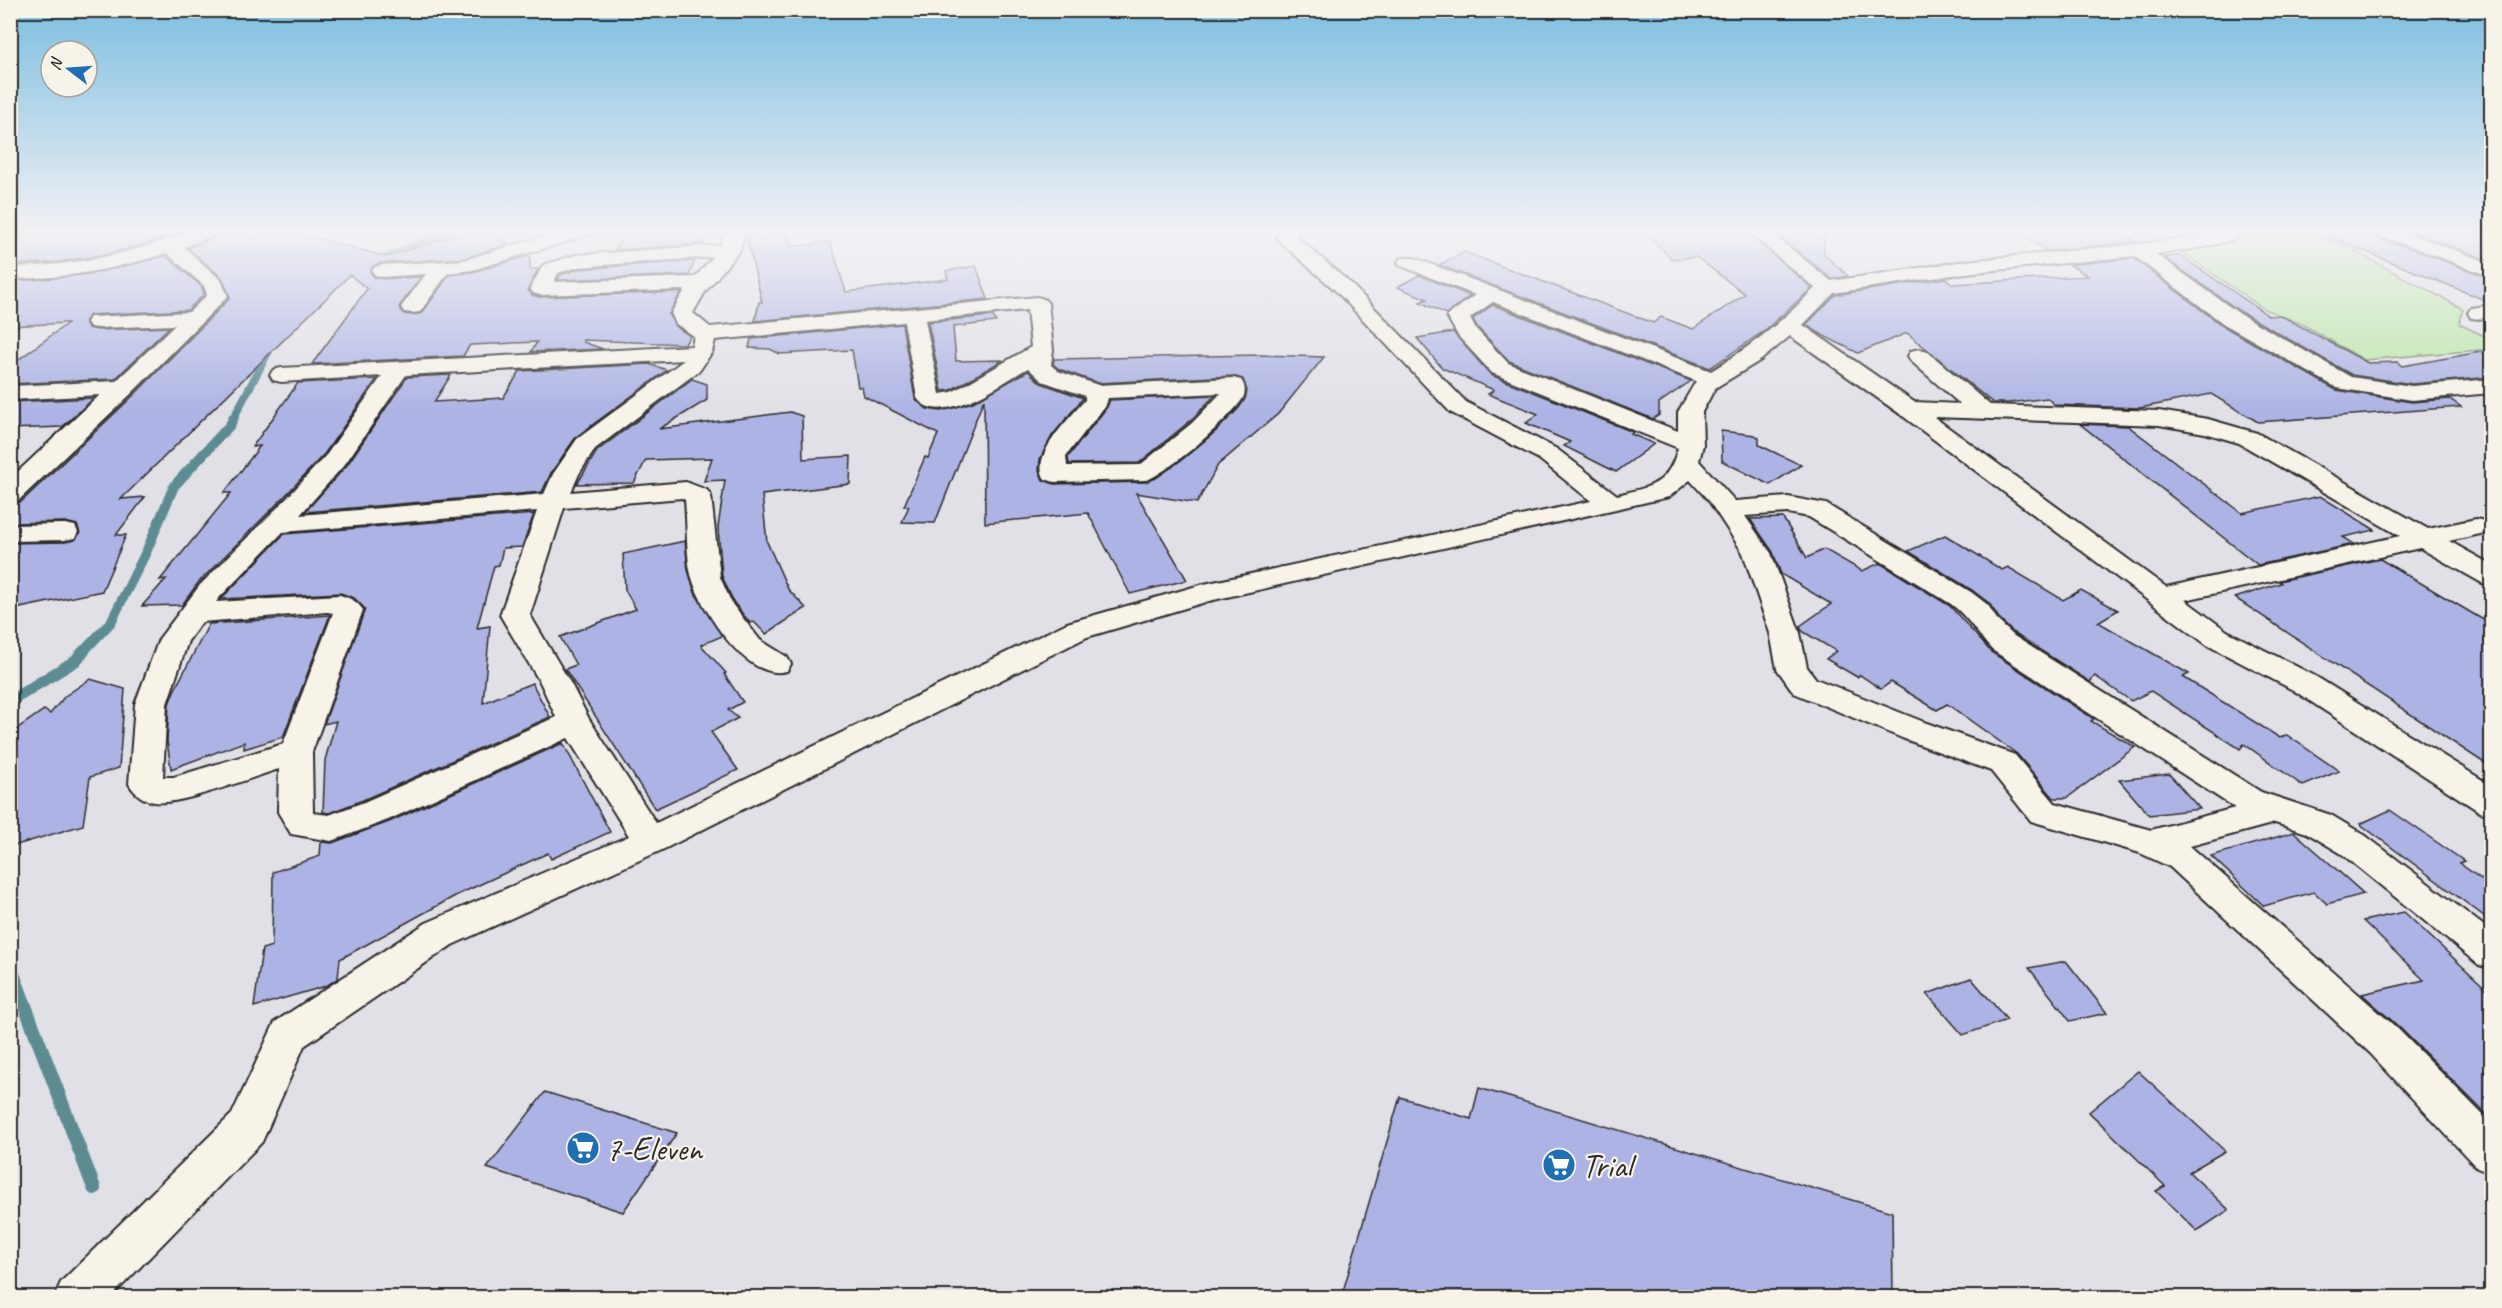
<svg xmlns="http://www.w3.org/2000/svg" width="2502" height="1308" font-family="Caveat,sans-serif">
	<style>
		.green { fill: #bae7a5; stroke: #728968; stroke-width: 1.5 }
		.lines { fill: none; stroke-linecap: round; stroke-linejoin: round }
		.stream-far3 { stroke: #5c8c92; stroke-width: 8 }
		.stream-far2 { stroke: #5c8c92; stroke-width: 10 }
		.stream-far1 { stroke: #5c8c92; stroke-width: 12 }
		.stream { stroke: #5c8c92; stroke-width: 14 }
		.building { fill: #adb3e4; stroke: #2b2b2b; stroke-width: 1.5 }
		.minor-casing { stroke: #2b2b2b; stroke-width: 4 }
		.minor { fill: #f7f3e8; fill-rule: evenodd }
		.labels { text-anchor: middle; stroke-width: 4.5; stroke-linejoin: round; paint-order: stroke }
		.near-poi-label { font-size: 33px; fill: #2b2b2b; stroke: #f7f3e8; text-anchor: start }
	</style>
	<rect width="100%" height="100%" fill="#e1e0e7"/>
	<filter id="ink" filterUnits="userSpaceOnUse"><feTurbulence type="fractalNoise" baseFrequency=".0167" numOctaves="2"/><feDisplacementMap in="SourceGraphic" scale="12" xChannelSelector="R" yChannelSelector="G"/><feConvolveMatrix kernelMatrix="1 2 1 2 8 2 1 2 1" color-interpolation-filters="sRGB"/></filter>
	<g filter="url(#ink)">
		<polygon class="green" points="2247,230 2301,230 2343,245 2463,309 2459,324 2491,339 2491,349 2364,360 2302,324 2264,309 2180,251 2187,246"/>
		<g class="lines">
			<g class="stream-far3">
				<polyline points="383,259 453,230"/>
				<polyline points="233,419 271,347"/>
			</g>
			<polyline class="stream-far2" points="82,653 111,622 147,550 174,486 230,425 234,417"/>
			<polyline class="stream-far1" points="10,701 75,661 84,651"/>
			<polyline class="stream" points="10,966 94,1188"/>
		</g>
		<g class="building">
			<polygon points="10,230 185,230 147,244 102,255 57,262 10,265"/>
			<polygon points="220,230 288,230 387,257 470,230 487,230 509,244 464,258 381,263 373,266 370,272 374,277 382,279 421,277 399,307 404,314 412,315 422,313 449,275 473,272 528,256 530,257 530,269 538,269 528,290 532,295 539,297 681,292 669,314 675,326 690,336 685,344 583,340 583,342 603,349 531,352 537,342 470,345 463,356 312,364 367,289 350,275 121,499 145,497 116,535 126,535 102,591 10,610 10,543 65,542 75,540 80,533 77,525 65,522 10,523 10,504 21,502 135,394 230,298 222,278 188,248 217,236"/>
			<polygon points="626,230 708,230 702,244 615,250"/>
			<polygon points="745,230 786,230 791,247 830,241 846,292 948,279 946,271 976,266 988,299 755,321 759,302 762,302"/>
			<polygon points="1642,230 1744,230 1812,288 1764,331 1710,368 1439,265 1464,252 1653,323 1661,317 1693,329 1745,294 1696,257 1672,259"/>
			<polygon points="1771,230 1823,230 1824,254 1848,276 1832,279"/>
			<polygon points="2014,230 2117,230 2137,242 2047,251"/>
			<polygon points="2312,230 2366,230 2369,236 2404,246 2492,279 2492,303"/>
			<polygon points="2406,230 2472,230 2492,236 2492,261"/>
			<polygon points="166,256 202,287 204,294 188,310 90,315 85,321 88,328 98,330 169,327 115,379 10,384 10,366 68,323 10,326 10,281 90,274"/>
			<polygon points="2181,256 2269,316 2280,315 2368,363 2397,362 2402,366 2492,350 2492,377 2412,384 2352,375 2241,312 2164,257"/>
			<polygon points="2133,258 2223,326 2336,390 2412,402 2450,399 2461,407 2258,422 2211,394 2140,408 2055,405 2047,398 2009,403 1993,403 1907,333 1858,353 1824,336 1806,325 1835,295 1945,278 1953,284 2088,276 2070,265"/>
			<polygon points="695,261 689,275 558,280 560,275 578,269"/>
			<polygon points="1419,275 1470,296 1446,314 1420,302 1427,299 1397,287"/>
			<polygon points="1493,305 1691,381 1659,403 1659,415 1653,419 1509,361 1477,327 1473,319"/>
			<polygon points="993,316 996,322 953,327 956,361 1003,360 951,390 942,391 928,322"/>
			<polygon points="902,324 915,398 927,409 941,411 973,402 1028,371 1041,383 1083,398 1052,436 1040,459 1039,470 1043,480 1054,484 1146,482 1156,478 1184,458 1215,432 1239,408 1245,399 1247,391 1243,379 1233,376 1098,383 1059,369 1053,364 1054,359 1259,355 1324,357 1278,414 1218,465 1197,503 1136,493 1187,580 1130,594 1088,513 985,523 984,399 935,523 902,522 909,506 904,506 925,457 928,458 938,434 864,396 862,387 858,387 852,350 780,354 770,349 749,348 751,339"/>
			<polygon points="1453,332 1491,375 1633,432 1631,434 1654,444 1616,472 1564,446 1570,442 1526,423 1538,414 1488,394 1494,390 1442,368 1417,338"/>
			<polygon points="649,364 667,370 576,437 551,473 542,492 305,512 347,465 407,377 451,375 434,402 503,398 520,371"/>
			<polygon points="377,379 325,453 284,497 198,583 182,605 142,606 166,579 160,580 231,493 224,493 260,446 252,447 298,383"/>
			<polygon points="692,379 707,384 707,400 659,429 790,412 802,416 803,459 851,456 850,484 762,495 767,542 788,589 806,608 766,634 754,622 750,623 734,603 722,576 718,527 725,480 704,481 712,458 646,460 634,483 577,484 597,451"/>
			<polygon points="1215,395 1190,421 1139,463 1069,464 1068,457 1107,407 1110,400"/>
			<polygon points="94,398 62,427 10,429 10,402"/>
			<polygon points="2080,424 2128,426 2242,513 2320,496 2375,530 2343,537 2354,544 2258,565"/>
			<polygon points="1721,431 1755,435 1759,438 1759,445 1801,465 1770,485 1722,461"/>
			<polygon points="534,514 522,547 503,548 499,565 494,566 477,628 490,626 483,703 532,683 550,717 363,800 329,813 323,812 325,760 336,721 324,724 365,609 354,598 340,593 221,599 284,534"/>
			<polygon points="1783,518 1807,558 1824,549 1862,571 1880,563 1950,606 1991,652 2094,719 2091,721 2135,747 2067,798 2054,798 2017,754 1947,704 1937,710 1891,682 1881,689 1860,675 1857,677 1826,659 1836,651 1802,631 1800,626 1831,604 1781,574 1773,552 1750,519"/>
			<polygon points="1945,535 2002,570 2008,567 2063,600 2081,590 2118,610 2098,622 2189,674 2183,677 2280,738 2287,735 2339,771 2303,786 2244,744 2240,749 2151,691 2131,701 2095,676 2090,682 2015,634 2000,620 1989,603 1972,590 1908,551"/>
			<polygon points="685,541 688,570 695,593 722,636 701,645 726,673 724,674 743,702 728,710 738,718 711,732 738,770 655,809 565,669 576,665 560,637 636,609 625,590 623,554"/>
			<polygon points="2380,559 2492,625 2492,768 2235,598 2281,583 2279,581"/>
			<polygon points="330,615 283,737 244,749 244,742 171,769 167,741 169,704 174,691 209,624"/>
			<polygon points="90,679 125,689 119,768 90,777 83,825 10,847 10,776 18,728 44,710 50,714 65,696"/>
			<polygon points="563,743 610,832 551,859 548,853 457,895 340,959 338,978 326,986 254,1007 262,949 272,946 273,872 320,856 321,842 332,843 389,822"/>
			<polygon points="2169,774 2200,809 2149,815 2119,780"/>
			<polygon points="2390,810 2464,861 2459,863 2492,887 2492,922 2360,824"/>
			<polygon points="2294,832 2318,853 2364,894 2327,904 2314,892 2264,906 2211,856"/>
			<polygon points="2404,912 2492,994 2492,1120 2399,1027 2362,994 2424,980 2363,921"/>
			<polygon points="2066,961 2107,1013 2070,1021 2029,968"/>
			<polygon points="1971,978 2007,1020 1963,1035 1927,994"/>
			<polygon points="2138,1071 2225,1151 2189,1172 2229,1210 2197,1231 2156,1191 2165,1186 2089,1112"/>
			<polygon points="1479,1088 1892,1212 1893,1298 1341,1298 1400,1097 1471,1119"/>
			<polygon points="545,1092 677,1133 623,1212 487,1168"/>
		</g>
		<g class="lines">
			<g class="minor-casing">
				<g id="minor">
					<path d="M192 230H218L216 234 184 247 221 280 228 296 133 392 19 500 10 502V479L100 395 10 400V386L116 381 175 325 98 328 90 327 87 322 90 317 189 312 207 295 204 286 167 253C116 269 65 279 10 279V267C74 266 133 254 192 230Z"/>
					<polygon points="564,230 594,230 592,234 472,270 448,273 420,312 412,313 404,312 401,307 426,274 382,277 375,275 372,271 375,267 382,265 464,260"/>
					<path d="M723 230 744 232 740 250 705 292 693 313 710 327 1037 297 1044 299 1048 303 1053 350 1051 365 1058 371 1098 385 1233 378 1241 380C1245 385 1246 392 1243 398 1233 416 1166 475 1146 480L1054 482 1045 479C1029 456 1070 418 1085 400V396L1042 381 1028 368C1005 381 939 430 917 398L904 322 715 340 712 352 700 370 595 449 579 474 571 492 686 482 707 490 711 496 720 577 732 604 760 640 787 657 791 664 787 671C747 682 702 611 692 578 686 558 687 522 685 500L682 498 564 508 530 615 571 684 589 719 656 823 1067 623 1204 584 1591 501 1539 459 1450 412 1335 290 1280 242 1277 238 1279 230H1299L1297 237 1349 282 1466 402 1557 449 1617 495C1652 486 1667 486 1678 448L1492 373 1458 336 1447 316 1475 295 1401 266 1398 262 1401 258H1415L1711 371C1750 347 1783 321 1815 288L1746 230H1767L1831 281 1966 261 2138 244 2207 235 2219 230H2246C2235 246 2176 251 2156 254L2240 314 2351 377 2412 386 2492 379V393L2412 400 2337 388 2224 324 2134 256 1966 273 1834 293 1803 325 1914 402 1960 404 1911 361 1908 356 1911 351 1919 349 1927 351 1990 405 2159 411 2208 419 2257 433 2428 529 2476 519 2485 521 2489 527 2485 533 2449 541 2492 565V585L2482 583 2420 548 2185 600 2227 631 2315 676 2492 786V815L2480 812 2293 690 2207 645 1900 414 1790 336 1761 360 1715 388 1702 412 1703 445 1699 461 1735 501 1788 497 1826 504 1971 592 1988 605 1998 621 2014 636 2261 792 2331 815 2366 836 2492 932V969L2479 965 2342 854 2307 833 2275 823 2190 846 2398 1029 2492 1124V1174L2477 1168 2370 1053 2170 867 2140 853 2031 821 1991 771 1902 738 1794 693 1777 669 1770 633 1743 553 1709 501 1690 480 1669 497 1209 601 1087 637 662 850 452 945 304 1046 262 1142 110 1298H54L61 1282 232 1114 275 1022 426 923 629 836 568 738 388 820 343 837 331 841 291 834 278 812 279 769C252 777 179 806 154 802 143 800 135 794 129 784L135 704 159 639 200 585 286 499 327 454 382 376 281 382 273 380 270 375 273 370 281 368 692 346 694 336 676 324 671 313 685 290 540 295 533 293 530 289 543 265 576 255 721 245 724 233ZM713 257 695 277 554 282 558 273 578 267ZM1493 302 1696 381 1678 412V431L1508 363 1475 328 1470 318ZM1027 310 1031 347 952 392 940 394 925 320ZM684 360 577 439 553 474 544 494 300 515 345 464 406 375ZM1221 393 1192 423 1140 465 1067 466 1066 456 1105 406 1108 398ZM1934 417 2159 425 2205 433 2239 443 2400 536 2166 587ZM537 511 500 615 541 684 556 717 364 802 329 815 313 813 312 752 363 610C357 601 350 598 340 595L216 602 220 597 283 532ZM1788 513 1809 517 1951 604C1968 617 1978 635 1992 650L2235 808 2151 830 2055 803 2015 755 1924 722 1816 679 1807 667 1800 633 1771 553 1745 516ZM327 612 333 613 283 744 174 777H163L167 704 188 641 202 622Z"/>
					<polygon points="2368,230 2399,230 2492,264 2492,277 2405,244 2370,234"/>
					<polygon points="2492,305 2492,317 2479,319 2471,318 2468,313 2471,308"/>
					<polygon points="65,524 75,526 78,532 75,538 65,540 10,541 10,525"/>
				</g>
			</g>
			<use href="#minor" class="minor"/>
		</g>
	</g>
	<linearGradient id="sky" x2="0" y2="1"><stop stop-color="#7dbee1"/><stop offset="0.56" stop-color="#f2f1f4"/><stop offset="1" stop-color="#f2f1f4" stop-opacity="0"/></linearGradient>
	<rect width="2502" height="413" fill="url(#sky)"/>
	<defs>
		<g id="supermarket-disc" transform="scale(1.725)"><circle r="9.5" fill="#1f6fb2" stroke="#f7f3e8"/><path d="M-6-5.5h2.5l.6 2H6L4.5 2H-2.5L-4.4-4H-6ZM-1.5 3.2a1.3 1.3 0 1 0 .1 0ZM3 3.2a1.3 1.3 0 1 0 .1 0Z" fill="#fff"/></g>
	</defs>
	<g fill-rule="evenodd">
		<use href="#supermarket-disc" x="583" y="1148"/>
		<use href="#supermarket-disc" x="1559" y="1165"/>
	</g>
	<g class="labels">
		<g class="near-poi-label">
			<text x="606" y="1160">7-Eleven</text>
			<text x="1582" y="1177">Trial</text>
		</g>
	</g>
	<rect width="2502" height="1308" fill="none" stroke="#f7f3e8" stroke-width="36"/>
	<rect x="18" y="18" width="2466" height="1272" fill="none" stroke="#2b2b2b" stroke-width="2" filter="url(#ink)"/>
	<g transform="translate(69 69) rotate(287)"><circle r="28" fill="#f7f3e8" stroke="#a5a39c" stroke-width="1.5"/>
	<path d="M0-4.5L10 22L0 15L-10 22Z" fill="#1f6fb2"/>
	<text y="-9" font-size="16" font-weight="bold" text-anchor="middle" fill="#2b2b2b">N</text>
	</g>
</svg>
